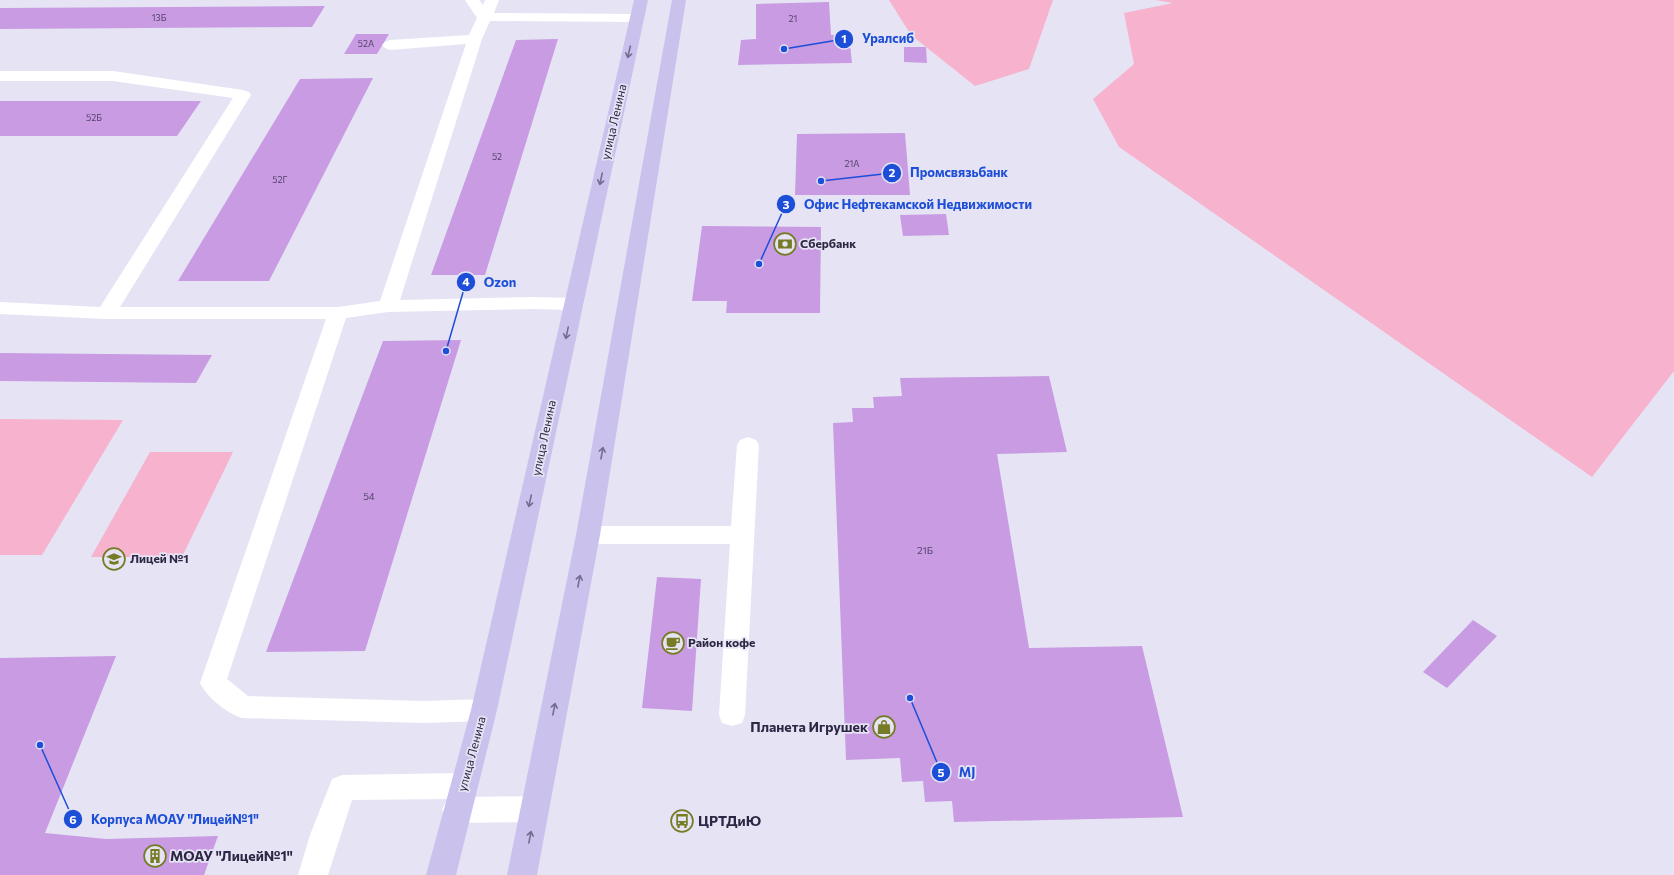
<svg xmlns="http://www.w3.org/2000/svg" width="1674" height="875" font-family="Commissioner,sans-serif">
	<style>
		.green { fill: #f7b2ce }
		.building { fill: #c89be2 }
		.lines { fill: none; stroke-linecap: round; stroke-linejoin: round }
		.minor { fill: #fff; fill-rule: evenodd }
		.major { fill: #cac1ed; fill-rule: evenodd }
		.oneway { stroke: #746c91 }
		.labels { text-anchor: middle; stroke-width: 3.5; stroke-linejoin: round; paint-order: stroke }
		.far-number-label { font-size: 9px; fill: #54446c }
		.number-label { font-size: 10px; fill: #54446c }
		.street-label { font-size: 12px; fill: #2d2745; stroke: #e6e4f4 }
		.poi-label { font-size: 12px; font-weight: bold; fill: #2d2745; stroke: #e6e4f4; text-anchor: start }
		.near-poi-label { font-size: 14px; font-weight: bold; fill: #2d2745; stroke: #e6e4f4; text-anchor: start }
		.leader { fill: none; stroke: #1d4ed8; stroke-width: 1.5 }
		.callout-dot { fill: #1d4ed8; stroke: #e6e4f4; stroke-width: 1.5 }
		.mark-label { font-size: 12px; text-anchor: middle; font-weight: bold; fill: #fff }
		.callout-label { font-size: 13px; text-anchor: middle; font-weight: bold; fill: #1d4ed8; stroke: #e6e4f4; stroke-width: 3.5; stroke-linejoin: round; paint-order: stroke }
	</style>
	<rect width="100%" height="100%" fill="#e6e4f4"/>
	<g class="green">
		<polygon points="889,0 1053,0 1029,69 975,86 911,35"/>
		<polygon points="1155,0 1674,0 1674,371 1592,477 1119,147 1093,99 1134,64 1124,13 1173,3"/>
		<polygon points="0,419 123,420 42,555 0,555"/>
		<polygon points="150,452 233,452 182,557 91,557"/>
	</g>
	<g class="building">
		<polygon points="829,2 831,35 849,35 852,63 738,65 741,40 756,39 756,4"/>
		<polygon points="325,6 312,27 0,29 0,8"/>
		<polygon points="356,34 389,34 377,54 344,54"/>
		<polygon points="558,39 485,275 431,275 516,40"/>
		<polygon points="904,47 926,47 927,63 904,62"/>
		<polygon points="373,78 269,281 178,281 300,79"/>
		<polygon points="0,101 201,101 177,136 0,136"/>
		<polygon points="905,133 910,195 795,195 797,134"/>
		<polygon points="946,214 949,235 903,236 900,215"/>
		<polygon points="702,226 821,227 820,313 726,313 727,301 692,301"/>
		<polygon points="461,340 365,651 266,652 383,341"/>
		<polygon points="0,353 212,355 196,383 0,381"/>
		<polygon points="1049,376 1067,452 997,454 1029,648 1142,646 1183,817 954,822 952,801 925,802 923,781 902,782 900,758 846,760 833,423 853,422 852,408 874,408 873,397 902,396 900,378"/>
		<polygon points="657,577 701,579 692,711 642,708"/>
		<polygon points="1473,620 1497,636 1447,688 1423,672"/>
		<polygon points="116,656 45,833 106,839 218,836 204,875 0,875 0,658"/>
	</g>
	<g class="lines">
		<g class="minor">
			<path d="M465 0H479L483 5 485 0H499L494 13 637 14 642 15 644 18 642 21 637 22 490 21 482 39 400 300 532 297 574 298 581 300 584 304 581 308 574 310 532 309 388 312 346 318 227 679 248 696 424 701 484 699 493 702 497 710 493 718 484 721 424 723 242 718C227 713 207 698 200 683L326 319H106L0 314V302L100 307 233 98 113 81H0V71H113L243 90 249 92 251 95 120 307H338L380 301 466 44 390 50 385 48 382 45 385 42 390 40 469 35 477 18Z"/>
			<polygon points="748,437 756,440 759,445 745,715 742,723 732,726 722,723 719,715 730,544 588,544 580,541 576,535 580,529 588,526 731,526 737,445 740,440"/>
			<polygon points="463,773 473,777 477,786 473,795 467,797 535,796 545,800 549,809 545,818 535,822 456,823 446,819 442,810 446,801 452,799 352,800 328,875 298,875 310,835 332,779 342,775"/>
		</g>
		<g class="major">
			<polygon points="634,0 648,0 497,710 456,875 426,875 471,710"/>
			<polygon points="672,0 686,0 600,535 537,875 507,875 576,535"/>
		</g>
	</g>
	<defs><path id="oneway-shaft" d="M-6 0H5M1.5-3L5.5 0L1.5 3" fill="none" stroke-width="1.6" stroke-linecap="round" stroke-linejoin="round"/></defs>
	<g class="oneway">
		<use href="#oneway-shaft" transform="translate(629 52) rotate(103)"/>
		<use href="#oneway-shaft" transform="translate(601 179) rotate(102)"/>
		<use href="#oneway-shaft" transform="translate(567 333) rotate(102)"/>
		<use href="#oneway-shaft" transform="translate(602 453) rotate(-80)"/>
		<use href="#oneway-shaft" transform="translate(530 501) rotate(102)"/>
		<use href="#oneway-shaft" transform="translate(579 581) rotate(-79)"/>
		<use href="#oneway-shaft" transform="translate(554 709) rotate(-79)"/>
		<use href="#oneway-shaft" transform="translate(530 837) rotate(-79)"/>
	</g>
	<defs>
		<g id="bank-ring" transform="scale(1.15)"><circle r="9.5" fill="#e6e4f4" stroke="#767c26" stroke-width="1.5"/><path d="M-6-4H6V4H-6ZM0-2.3a2.3 2.3 0 1 0 0 4.6a2.3 2.3 0 1 0 0-4.6Z" fill="#767c26"/></g>
		<g id="school-ring" transform="scale(1.15)"><circle r="9.5" fill="#e6e4f4" stroke="#767c26" stroke-width="1.5"/><path d="M0-5L7-2L0 1L-7-2ZM-4 1L0 2.5L4 1V4Q0 6-4 4Z" fill="#767c26"/></g>
		<g id="cafe-ring" transform="scale(1.15)"><circle r="9.5" fill="#e6e4f4" stroke="#767c26" stroke-width="1.5"/><path d="M-5.5-4.5H6V0H3Q3 3.5 0 3.5H-2.5Q-5.5 3.5-5.5 0ZM3-3.2v2h1.7v-2ZM-6 4.5H4V6H-6Z" fill="#767c26"/></g>
		<g id="shop-ring" transform="scale(1.15)"><circle r="9.5" fill="#e6e4f4" stroke="#767c26" stroke-width="1.5"/><path d="M-5-2.5h2.3a2.7 3.5 0 0 1 5.4 0H5L5.5 6h-11ZM-1.5-2.5h3a1.5 2.3 0 0 0-3 0Z" fill="#767c26"/></g>
		<g id="bus-ring" transform="scale(1.15)"><circle r="9.5" fill="#e6e4f4" stroke="#767c26" stroke-width="1.5"/><path d="M-5-6H5V4H4V6H2V4H-2V6H-4V4H-5ZM-3.5-4V0h7V-4ZM-3.5 1.2v1.5H-2V1.2ZM2 1.2v1.5H3.5V1.2Z" fill="#767c26"/></g>
		<g id="building-ring" transform="scale(1.15)"><circle r="9.5" fill="#e6e4f4" stroke="#767c26" stroke-width="1.5"/><path d="M-4-6H4V6H1V3H-1V6H-4ZM-2.5-4.3h1.7v1.8h-1.7ZM.8-4.3h1.7v1.8H.8ZM-2.5-1h1.7V.8h-1.7ZM.8-1h1.7V.8H.8Z" fill="#767c26"/></g>
	</defs>
	<g fill-rule="evenodd">
		<use href="#bank-ring" x="785" y="244"/>
		<use href="#school-ring" x="114" y="559"/>
		<use href="#cafe-ring" x="673" y="643"/>
		<use href="#shop-ring" x="884" y="727"/>
		<use href="#bus-ring" x="682" y="821"/>
		<use href="#building-ring" x="155" y="856"/>
	</g>
	<g class="labels">
		<g class="far-number-label">
			<text x="159" y="21">13Б</text>
			<text x="793" y="22">21</text>
			<text x="366" y="47">52А</text>
			<text x="94" y="121">52Б</text>
			<text x="497" y="160">52</text>
			<text x="852" y="167">21А</text>
			<text x="280" y="183">52Г</text>
		</g>
		<g class="number-label">
			<text x="369" y="500">54</text>
			<text x="925" y="554">21Б</text>
		</g>
		<g class="street-label">
			<text transform="translate(614 122) rotate(-77)" y="4">улица Ленина</text>
			<text transform="translate(544 438) rotate(-78)" y="4">улица Ленина</text>
			<text transform="translate(472 754) rotate(-75)" y="4">улица Ленина</text>
		</g>
		<g class="poi-label">
			<text x="800" y="248">Сбербанк</text>
			<text x="130" y="563">Лицей №1</text>
			<text x="688" y="647">Район кофе</text>
		</g>
		<g class="near-poi-label">
			<text x="868" y="732" text-anchor="end">Планета Игрушек</text>
			<text x="698" y="826">ЦРТДиЮ</text>
			<text x="170" y="861">МОАУ "Лицей№1"</text>
		</g>
	</g>
	<path class="leader" d="M784 49L844 39M821 181L892 173M759 264L786 204M446 351L466 282M910 698L941 772M40 745L73 819"/>
	<g class="callout-dot">
		<circle cx="784" cy="49" r="4"/>
		<circle cx="821" cy="181" r="4"/>
		<circle cx="759" cy="264" r="4"/>
		<circle cx="446" cy="351" r="4"/>
		<circle cx="910" cy="698" r="4"/>
		<circle cx="40" cy="745" r="4"/>
		<circle cx="844" cy="39" r="10"/>
		<circle cx="892" cy="173" r="10"/>
		<circle cx="786" cy="204" r="10"/>
		<circle cx="466" cy="282" r="10"/>
		<circle cx="941" cy="772" r="10"/>
		<circle cx="73" cy="819" r="10"/>
	</g>
	<g class="mark-label">
		<text x="844" y="43">1</text>
		<text x="892" y="177">2</text>
		<text x="786" y="209">3</text>
		<text x="466" y="286">4</text>
		<text x="941" y="777">5</text>
		<text x="73" y="824">6</text>
	</g>
	<g class="callout-label">
		<text x="888" y="43">Уралсиб</text>
		<text x="959" y="177">Промсвязьбанк</text>
		<text x="918" y="209">Офис Нефтекамской Недвижимости</text>
		<text x="500" y="287">Ozon</text>
		<text x="967" y="777">MJ</text>
		<text x="175" y="824">Корпуса МОАУ "Лицей№1"</text>
	</g>
</svg>
